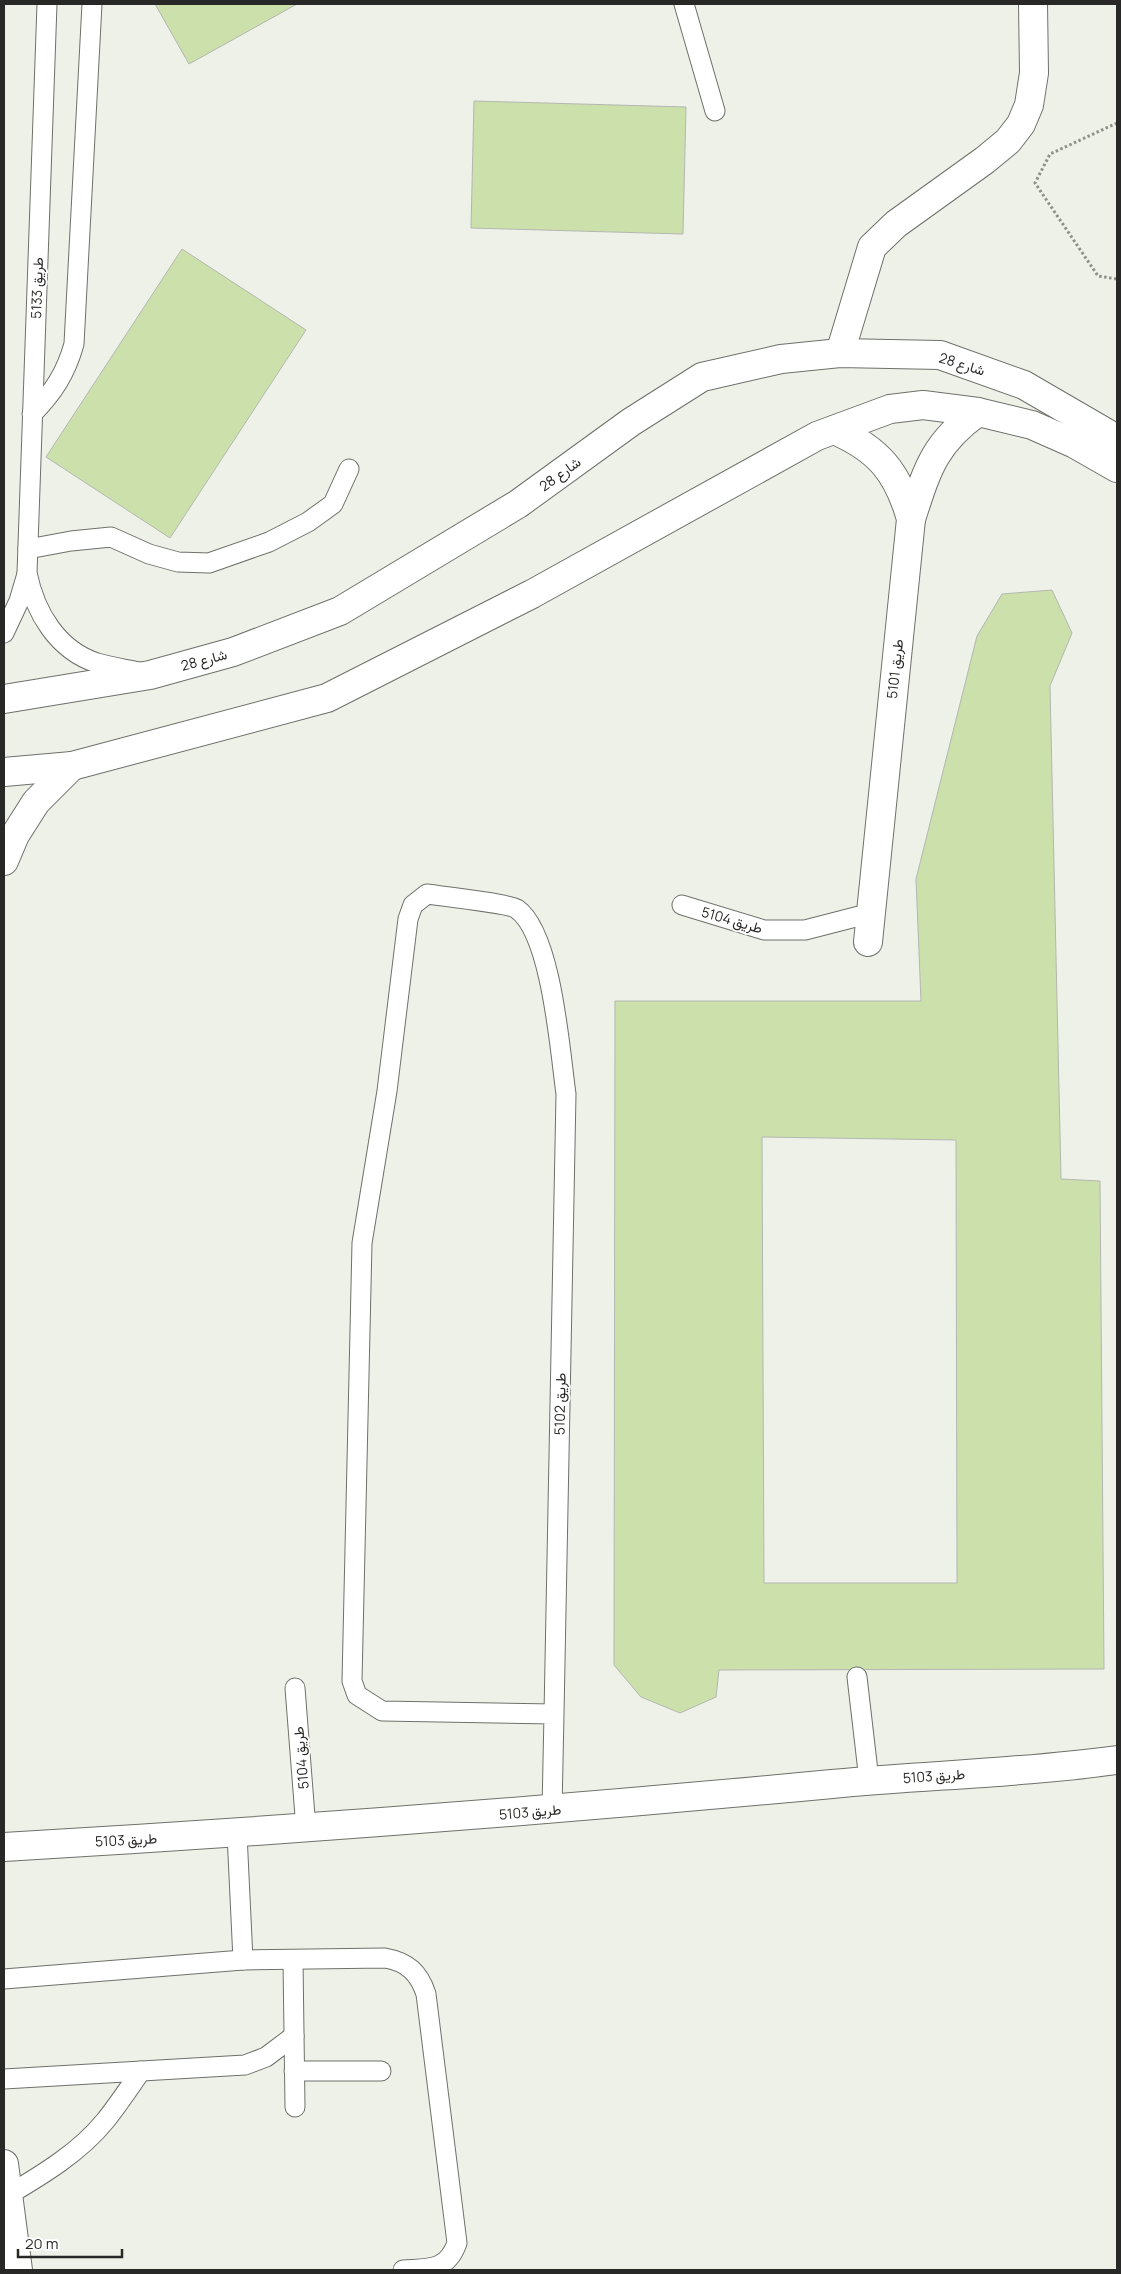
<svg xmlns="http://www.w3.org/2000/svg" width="1121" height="2274" font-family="Manrope,Vazirmatn,sans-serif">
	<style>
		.building { fill: #cce0ac; stroke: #b4b7b0; fill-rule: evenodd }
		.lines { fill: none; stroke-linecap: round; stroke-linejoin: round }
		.service-casing { stroke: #6e716a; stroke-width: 21 }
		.minor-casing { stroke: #6e716a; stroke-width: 30 }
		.secondary-casing { stroke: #6e716a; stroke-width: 30 }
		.path { stroke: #8e908a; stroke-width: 3; stroke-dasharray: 2.5 2.5; stroke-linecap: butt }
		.service { stroke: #fff; stroke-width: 19 }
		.minor { stroke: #fff; stroke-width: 28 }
		.secondary { stroke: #fff; stroke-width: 28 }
		.labels { text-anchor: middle; stroke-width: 4; stroke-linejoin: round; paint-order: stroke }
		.street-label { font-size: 14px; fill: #282926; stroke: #fff }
	</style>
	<rect width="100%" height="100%" fill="#edf1e8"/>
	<g class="building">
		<polygon points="155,4 297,4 189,64"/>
		<polygon points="474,101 686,107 683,234 471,228"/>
		<polygon points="182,249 306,330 170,538 46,457"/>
		<path d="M1052 590 1072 633 1050 686 1061 1179 1100 1181 1104 1669 719 1670 716 1697 680 1713 641 1697 614 1665 615 1001H921L916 879 977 636 1002 594ZM762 1137 956 1140 957 1583H764Z"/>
	</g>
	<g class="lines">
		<g class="service-casing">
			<g id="service">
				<path d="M47 4 27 573C35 612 57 650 97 663 111 667 125 669 139 672"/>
				<polyline points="684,4 715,111"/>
				<path d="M32 414C53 393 66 373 74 344L92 4"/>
				<polyline points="28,549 71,541 111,537 149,554 178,562 209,563 269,542 308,522 333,504 349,469"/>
				<polyline points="4,633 19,601 27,574"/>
				<polyline points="682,905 764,930 805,930 871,913"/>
				<polyline points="857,1677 869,1780"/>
				<polyline points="295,1688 306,1829"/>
				<path d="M552 1810 554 1714 566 1094C560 1052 552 934 517 909 510 904 441 896 427 894L413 905 408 919 387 1091 362 1243 352 1681 357 1695 382 1711 554 1714"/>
				<polyline points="237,1834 243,1960"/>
				<polyline points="293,1960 295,2107"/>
				<path d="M4 1979 243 1960 385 1958C408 1962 419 1973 426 1994L457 2243C447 2271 430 2268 403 2270"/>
				<polyline points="294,2071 381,2071"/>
				<polyline points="4,2079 245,2065 266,2057 294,2036"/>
				<path d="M8 2195C42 2175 80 2152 105 2121 118 2105 129 2088 141 2071"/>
			</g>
		</g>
		<g class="minor-casing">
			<g id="minor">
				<path d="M834 430C879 449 898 473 911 519L868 942"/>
				<path d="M911 519C927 470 934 443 978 412"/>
				<polyline points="4,861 15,835 36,802 72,766"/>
				<path d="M4 1847C280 1831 556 1810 832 1784 927 1775 1023 1773 1117 1760"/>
				<polyline points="4,2164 18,2270"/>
			</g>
		</g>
		<g class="secondary-casing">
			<g id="secondary">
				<polyline points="840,353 872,247 896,224 985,160 1008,141 1021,124 1029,105 1034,73 1033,4"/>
				<polyline points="4,699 150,675 233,652 340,611 518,504 631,422 702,377 781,359 840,353 940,355 1024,385 1117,439"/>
				<polyline points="4,772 72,766 327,698 532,594 817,436 890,409 923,405 978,412 1032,425 1075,444 1117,468"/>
			</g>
		</g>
		<polyline class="path" points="1117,123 1050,154 1035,183 1098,276 1117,279"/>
		<use href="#service" class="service"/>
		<use href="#minor" class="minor"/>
		<use href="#secondary" class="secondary"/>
	</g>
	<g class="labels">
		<g class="street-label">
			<text transform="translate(37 288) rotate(-88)" y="5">طريق 5133</text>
			<text transform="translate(962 364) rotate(17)" y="5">شارع 28</text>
			<text transform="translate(560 474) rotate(-36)" y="5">شارع 28</text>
			<text transform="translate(204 660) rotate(-15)" y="5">شارع 28</text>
			<text transform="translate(895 669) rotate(-84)" y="5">طريق 5101</text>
			<text transform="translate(732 920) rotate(16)" y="5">طريق 5104</text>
			<text transform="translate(560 1404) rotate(-89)" y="5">طريق 5102</text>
			<text transform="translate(301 1758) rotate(-95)" y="5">طريق 5104</text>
			<text transform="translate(934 1776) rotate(-4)" y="5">طريق 5103</text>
			<text transform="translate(530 1812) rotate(-5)" y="5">طريق 5103</text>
			<text transform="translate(126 1840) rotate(-3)" y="5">طريق 5103</text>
		</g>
	</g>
	<rect width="1121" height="2274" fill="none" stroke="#282926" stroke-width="10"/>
	<path d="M18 2249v8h104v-8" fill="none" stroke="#282926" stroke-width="2.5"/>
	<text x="25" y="2249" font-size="15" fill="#282926" stroke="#ffffff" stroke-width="4" paint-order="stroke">20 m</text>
</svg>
